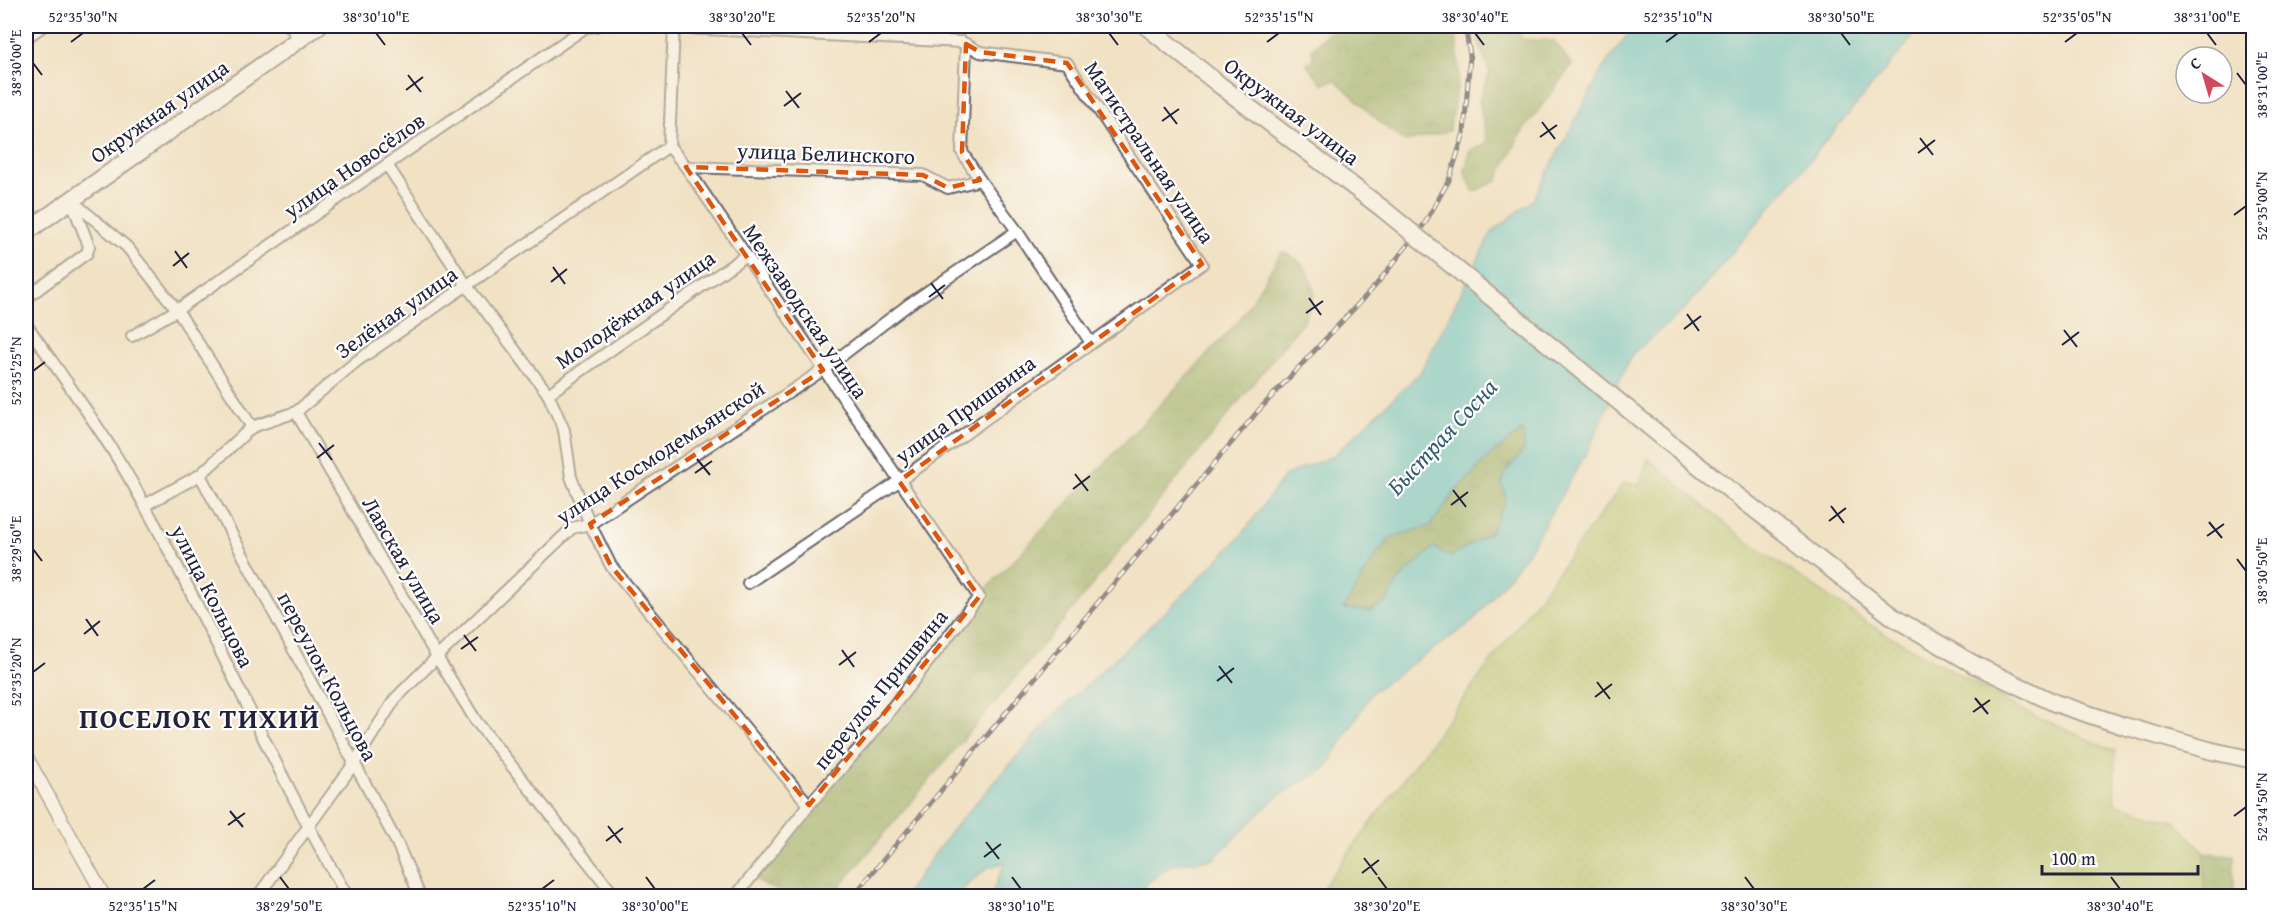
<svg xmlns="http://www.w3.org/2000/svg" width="2279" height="922" font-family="'Gentium Book Plus',serif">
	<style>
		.grass { fill: url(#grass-dots); stroke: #677453; stroke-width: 1.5 }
		.forest { fill: url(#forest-crowns); stroke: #56664d; stroke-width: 1.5 }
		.water { fill: #5bc8d3; stroke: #3e7587; stroke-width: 1.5; fill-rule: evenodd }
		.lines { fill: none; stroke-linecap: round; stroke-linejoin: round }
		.minor-casing { stroke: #6a656b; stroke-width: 14 }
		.tertiary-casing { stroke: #6a656b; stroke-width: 15 }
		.trunk-casing { stroke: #6a656b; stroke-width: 20 }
		.minor { stroke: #fff; stroke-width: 10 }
		.tertiary { stroke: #fff; stroke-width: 12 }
		.trunk { stroke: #fff; stroke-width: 16 }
		.rail-casing { stroke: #22223b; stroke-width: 5 }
		.rail { stroke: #fff; stroke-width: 3; stroke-dasharray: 9; stroke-linecap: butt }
		.trunk-bridge-casing { stroke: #6a656b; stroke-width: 20; stroke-linecap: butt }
		.trunk-bridge { stroke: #fff; stroke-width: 16 }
		.marked { fill: none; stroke: #de560e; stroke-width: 4.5; stroke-dasharray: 12 8; stroke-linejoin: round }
		.ticks { fill: none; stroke: #22223b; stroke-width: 2 }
		.labels { text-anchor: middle; stroke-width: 4.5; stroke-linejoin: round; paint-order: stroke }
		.street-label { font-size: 22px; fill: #22223b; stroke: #fff }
		.water-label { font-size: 24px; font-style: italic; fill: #365c70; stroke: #fff }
		.district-label { font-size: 28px; font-weight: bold; letter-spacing: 1.5px; fill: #22223b; stroke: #fff }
		.neatline { fill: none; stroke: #22223b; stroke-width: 2 }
		.ticks-label { font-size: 15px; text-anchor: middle; fill: #22223b }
	</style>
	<defs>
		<pattern id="grass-dots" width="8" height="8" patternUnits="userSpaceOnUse" patternTransform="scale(1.5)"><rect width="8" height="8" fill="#acc66b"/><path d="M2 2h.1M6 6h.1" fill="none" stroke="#94aa5e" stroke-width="1.8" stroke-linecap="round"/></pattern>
		<pattern id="forest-crowns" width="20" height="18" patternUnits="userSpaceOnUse" patternTransform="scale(1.5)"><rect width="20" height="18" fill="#89ab5f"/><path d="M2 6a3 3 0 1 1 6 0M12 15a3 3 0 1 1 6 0" fill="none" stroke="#708b50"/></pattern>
	</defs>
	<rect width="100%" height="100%" fill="#fff"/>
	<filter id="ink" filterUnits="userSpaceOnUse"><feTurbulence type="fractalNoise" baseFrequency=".0167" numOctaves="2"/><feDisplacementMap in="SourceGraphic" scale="12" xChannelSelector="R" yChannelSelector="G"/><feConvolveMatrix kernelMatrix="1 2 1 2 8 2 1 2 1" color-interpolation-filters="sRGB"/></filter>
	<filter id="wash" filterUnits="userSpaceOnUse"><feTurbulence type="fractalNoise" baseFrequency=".008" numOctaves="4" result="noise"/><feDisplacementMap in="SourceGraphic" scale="24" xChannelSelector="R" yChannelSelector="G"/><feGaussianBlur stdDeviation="1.35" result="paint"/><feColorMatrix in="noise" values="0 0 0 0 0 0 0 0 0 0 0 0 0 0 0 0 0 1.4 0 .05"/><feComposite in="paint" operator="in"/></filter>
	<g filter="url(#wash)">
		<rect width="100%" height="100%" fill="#f1e2c4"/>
		<polygon class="grass" points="1648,459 1745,540 1872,626 2026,712 2115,751 2114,803 2176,822 2205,853 2204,896 1320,896 1324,886 1624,483 1640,484"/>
		<g class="forest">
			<path d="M1334 26H1456L1459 77 1449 131 1407 142C1379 126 1359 100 1335 80L1323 84 1306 64 1313 59 1312 49Z"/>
			<polygon points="1476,26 1520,26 1521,39 1554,41 1572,65 1520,135 1497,181 1474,192 1465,173 1469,151 1487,143 1479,100 1490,72 1481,49"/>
			<path d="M1282 252C1306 262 1308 270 1315 294L1304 320 1072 610 832 896C803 899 775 895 752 877L979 597 1239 321Z"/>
			<polygon points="1523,430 1525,450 1506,471 1502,484 1506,499 1491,532 1464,550 1398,581 1388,601 1370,611 1342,609 1376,555 1391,537 1430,526 1456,491 1488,457"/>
			<polygon points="2205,853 2234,855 2234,896 2204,896"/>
		</g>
		<path class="water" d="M1634 26H1922L1685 309 1632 354 1588 450 1526 555 1472 622 1372 692 1325 769 1276 797 1213 859 1173 864 1146 884 1139 896H991L1005 862 987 868 955 896H904L953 829 1049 720 1178 600 1241 536 1285 475 1333 456 1420 373 1492 232 1533 200 1603 68ZM1523 430 1525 450 1506 471 1502 484 1506 499 1491 532 1450 557 1434 547 1398 581 1388 601 1370 611 1343 609 1376 555 1391 537 1430 526 1456 491 1488 457Z"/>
	</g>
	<g filter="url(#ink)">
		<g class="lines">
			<g class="minor-casing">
				<g id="minor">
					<polyline points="290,26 299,39"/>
					<polyline points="645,26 962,42 980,52 1067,63 1202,264 899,481 748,583"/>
					<polyline points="674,26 669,146 686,167 979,597 870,736 809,805 736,896"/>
					<polyline points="26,38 43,26"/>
					<polyline points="966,44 962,152 980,180"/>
					<polyline points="387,165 467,286 548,394 564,430 571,477 590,524 611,566 809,805"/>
					<polyline points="686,167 923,175 948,188 980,180 1017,231 1091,343"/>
					<polyline points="71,200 127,247 177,310 252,427"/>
					<polyline points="26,298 87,253 89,246 71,200"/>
					<path d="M26 324C67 383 111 442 145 506 216 634 274 769 347 896"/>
					<polyline points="132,336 177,310 586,27 596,26"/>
					<polyline points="548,394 745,256"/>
					<polyline points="296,412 437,657 476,721 615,896"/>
					<polyline points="200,475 397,843 420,896"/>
					<polyline points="145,505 200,475 252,427 296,412 357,361 669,146"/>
					<polyline points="258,896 353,765 395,699 437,657 572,528 590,524 823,370 908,305 1017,231"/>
				</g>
			</g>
			<g class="tertiary-casing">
				<polyline id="tertiary" points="26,756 104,896"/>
			</g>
			<g class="trunk-casing">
				<g id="trunk">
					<polyline points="1146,26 1221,86 1383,209"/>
					<polyline points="26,232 318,26"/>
					<polyline points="1667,441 1893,617 1975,665 2055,703 2124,726 2212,751 2254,760"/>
				</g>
			</g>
			<use href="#minor" class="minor"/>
			<use href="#tertiary" class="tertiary"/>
			<use href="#trunk" class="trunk"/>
			<g class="rail-casing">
				<polyline id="rail" points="853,896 1258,411 1376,285 1425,223 1449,180 1464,133 1470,55 1465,26"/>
			</g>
			<use href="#rail" class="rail"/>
			<g class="trunk-bridge-casing">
				<polyline id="trunk-bridge" points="1383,209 1667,441"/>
			</g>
			<use href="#trunk-bridge" class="trunk-bridge"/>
		</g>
	</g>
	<path d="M0 0H2279V922H0ZM966 44 980 52 1067 63 1202 264 899 481 979 597 809 805 611 566 590 524 823 370 686 167 923 175 948 188 980 180 962 152Z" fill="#f1e2c4" fill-opacity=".55" fill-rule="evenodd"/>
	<path class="marked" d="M966 44 980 52 1067 63 1202 264 899 481 979 597 809 805 611 566 590 524 823 370 686 167 923 175 948 188 980 180 962 152Z"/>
	<path class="ticks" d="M376 33 385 45M742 33 751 45M1109 33 1118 45M1475 33 1484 45M1841 33 1850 45M2207 33 2216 45M71 42 83 33M869 42 881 33M1267 42 1279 33M1666 42 1678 33M2065 42 2077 33M33 63 42 75M2237 73 2246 85M408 75 421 92M406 90 423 77M786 91 799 108M784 106 801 93M1164 107 1177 124M1162 121 1179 109M1542 122 1555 139M1540 137 1557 125M1920 138 1933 155M1918 153 1935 140M2234 215 2246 206M175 251 187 268M173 266 189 253M553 267 565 284M551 282 567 269M931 283 943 299M929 297 945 285M1309 298 1321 315M1306 313 1323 301M1687 314 1699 331M1684 329 1701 316M2064 330 2077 347M2062 345 2079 332M33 371 45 362M319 443 332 460M317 458 334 445M697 459 710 475M695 473 712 461M1075 474 1088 491M1073 489 1090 476M1453 490 1466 507M1451 505 1468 492M1831 506 1844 523M1829 521 1846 508M2209 522 2222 538M2207 536 2224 524M33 549 42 561M2237 559 2246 571M86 619 98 636M84 634 100 621M464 635 476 651M461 649 478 637M842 650 854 667M839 665 856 652M1219 666 1232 683M33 672 45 663M1217 681 1234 668M1597 682 1610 699M1595 697 1612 684M1975 698 1988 714M1973 712 1990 700M230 811 243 827M2234 816 2246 807M228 825 245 813M608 826 621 843M606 841 623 828M986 842 999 859M984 857 1001 844M1364 858 1377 875M1362 873 1379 860M280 877 289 889M646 877 655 889M1012 877 1021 889M1378 877 1387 889M1745 877 1754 889M2111 877 2120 889M143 889 155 880M542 889 554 880"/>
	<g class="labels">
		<g class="street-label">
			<text transform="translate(159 111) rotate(-35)" y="8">Окружная улица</text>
			<text transform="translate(1292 111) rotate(37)" y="8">Окружная улица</text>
			<text transform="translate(1150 152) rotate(56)" y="8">Магистральная улица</text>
			<text transform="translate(826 153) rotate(2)" y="8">улица Белинского</text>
			<text transform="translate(354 165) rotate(-35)" y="8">улица Новосёлов</text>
			<text transform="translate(635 309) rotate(-35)" y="8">Молодёжная улица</text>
			<text transform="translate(806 311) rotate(56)" y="8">Межзаводская улица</text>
			<text transform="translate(396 312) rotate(-35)" y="8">Зелёная улица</text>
			<text transform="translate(965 409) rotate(-36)" y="8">улица Пришвина</text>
			<text transform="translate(660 452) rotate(-33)" y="8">улица Космодемьянской</text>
			<text transform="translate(404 560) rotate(60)" y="8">Лавская улица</text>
			<text transform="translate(213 596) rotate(63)" y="8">улица Кольцова</text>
			<text transform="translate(328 676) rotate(62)" y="8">переулок Кольцова</text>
			<text transform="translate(880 689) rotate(-51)" y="8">переулок Пришвина</text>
		</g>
		<g class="water-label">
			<text transform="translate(1442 437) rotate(-47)" y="8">Быстрая Сосна</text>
		</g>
		<g class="district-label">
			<text x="200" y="728">ПОСЕЛОК ТИХИЙ</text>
		</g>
	</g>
	<rect width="2279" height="922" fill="none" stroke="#fff" stroke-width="66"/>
	<g transform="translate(2204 75) rotate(323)"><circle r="28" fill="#ffffff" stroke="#a7a7b1" stroke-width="1.5"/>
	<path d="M0-4.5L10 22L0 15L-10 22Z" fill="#d1495b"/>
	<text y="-9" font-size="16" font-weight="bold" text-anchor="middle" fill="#22223b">С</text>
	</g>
	<path d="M2042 865v9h156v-9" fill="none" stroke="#22223b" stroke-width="3"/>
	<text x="2051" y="865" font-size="18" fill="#22223b" stroke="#ffffff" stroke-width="4.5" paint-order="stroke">100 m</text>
	<rect x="33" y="33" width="2213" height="856" class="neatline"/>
	<g class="ticks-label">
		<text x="83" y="22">52°35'30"N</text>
		<text x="376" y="22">38°30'10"E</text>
		<text x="742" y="22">38°30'20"E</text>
		<text x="881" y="22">52°35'20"N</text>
		<text x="1109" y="22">38°30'30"E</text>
		<text x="1279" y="22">52°35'15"N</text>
		<text x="1475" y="22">38°30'40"E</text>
		<text x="1678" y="22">52°35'10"N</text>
		<text x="1841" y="22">38°30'50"E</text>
		<text x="2077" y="22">52°35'05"N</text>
		<text x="2207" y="22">38°31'00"E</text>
		<text transform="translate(16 63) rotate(-90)" y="5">38°30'00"E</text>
		<text transform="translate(2262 85) rotate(-90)" y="5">38°31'00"E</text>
		<text transform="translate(2262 206) rotate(-90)" y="5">52°35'00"N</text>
		<text transform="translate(16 371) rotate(-90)" y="5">52°35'25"N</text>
		<text transform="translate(16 549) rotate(-90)" y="5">38°29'50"E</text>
		<text transform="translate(2262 571) rotate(-90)" y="5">38°30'50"E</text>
		<text transform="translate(16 672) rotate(-90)" y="5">52°35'20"N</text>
		<text transform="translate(2262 807) rotate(-90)" y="5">52°34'50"N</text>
		<text x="143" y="911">52°35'15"N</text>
		<text x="289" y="911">38°29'50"E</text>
		<text x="542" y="911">52°35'10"N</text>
		<text x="655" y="911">38°30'00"E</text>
		<text x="1021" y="911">38°30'10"E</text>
		<text x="1387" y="911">38°30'20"E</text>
		<text x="1754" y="911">38°30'30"E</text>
		<text x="2120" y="911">38°30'40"E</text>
	</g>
</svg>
